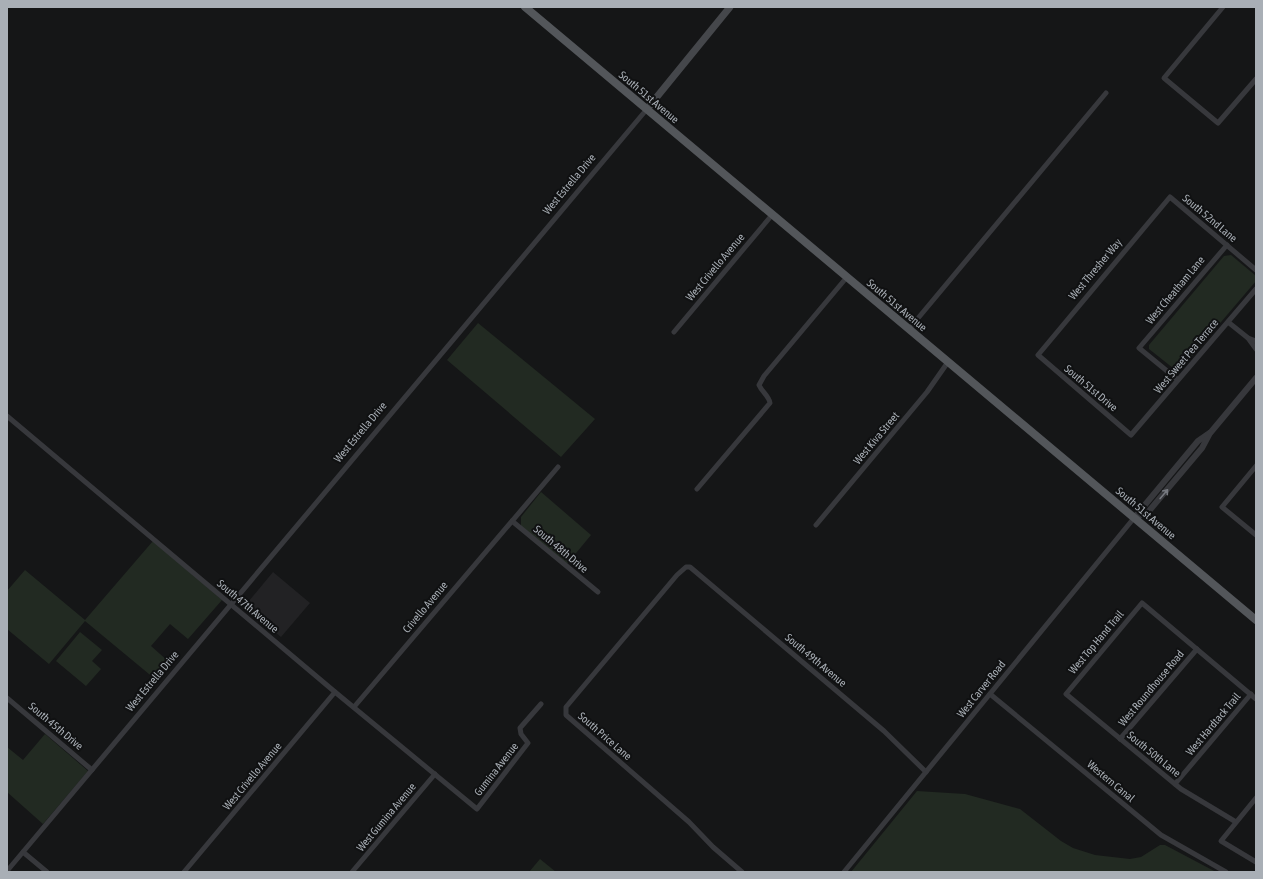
<svg xmlns="http://www.w3.org/2000/svg" width="1263" height="879" font-family="'Asap Condensed',sans-serif">
	<style>
		.built { fill: #222224 }
		.green { fill: #222a22 }
		.lines { fill: none; stroke-linecap: round; stroke-linejoin: round }
		.minor { stroke: #37383c; stroke-width: 5 }
		.tertiary { stroke: #37383c; stroke-width: 6 }
		.secondary { stroke: #45474b; stroke-width: 7 }
		.primary { stroke: #53565a; stroke-width: 8 }
		.oneway { stroke: #76797f }
		.labels { text-anchor: middle; stroke-width: 4; stroke-linejoin: round; paint-order: stroke }
		.street-label { font-size: 11px; fill: #a9afb6; stroke: #101112 }
	</style>
	<rect width="100%" height="100%" fill="#151617"/>
	<polygon class="built" points="273,572 310,603 281,637 244,607"/>
	<g class="green">
		<polygon points="1231,255 1256,276 1256,281 1181,369 1173,368 1149,349 1149,345 1224,256"/>
		<polygon points="478,323 595,419 561,457 447,360"/>
		<polygon points="541,492 591,535 567,564 521,526 521,517"/>
		<polygon points="153,541 222,600 188,639 170,624 151,646 169,662 155,679 85,621 49,664 7,629 7,591 25,570 85,620"/>
		<polygon points="80,632 102,650 92,661 101,669 86,686 56,661"/>
		<polygon points="45,734 88,771 43,824 7,792 7,747 23,760"/>
		<polygon points="917,791 965,794 1020,809 1061,841 1073,848 1095,855 1130,859 1141,857 1160,845 1165,845 1216,872 851,872"/>
		<polygon points="540,859 556,872 529,872"/>
	</g>
	<g class="lines">
		<g class="minor">
			<polyline points="1223,7 1164,78 1218,123 1256,79"/>
			<polyline points="1256,270 1170,197 1038,355 1131,435 1256,289"/>
			<polyline points="1228,322 1248,338 1256,349"/>
			<polyline points="909,329 1106,93"/>
			<polyline points="674,332 772,215"/>
			<polyline points="1248,338 1256,341"/>
			<polyline points="1178,380 1139,348 1227,245"/>
			<polyline points="7,416 335,692 477,809 528,743 521,734 520,728 541,704"/>
			<polyline points="1256,466 1222,507 1256,535"/>
			<path d="M697 489 770 403C769 396 762 392 759 385L764 376 847 277"/>
			<polyline points="512,521 598,592"/>
			<polyline points="816,525 927,392 948,362"/>
			<polyline points="990,694 1161,835 1226,872"/>
			<polyline points="7,698 92,770"/>
			<polyline points="354,707 558,467"/>
			<polyline points="1120,739 1197,649"/>
			<polyline points="1175,784 1251,694"/>
			<polyline points="1256,798 1221,841 1256,862"/>
			<polyline points="1236,822 1181,789 1066,694 1142,603 1256,699"/>
			<polyline points="23,852 47,872"/>
			<polyline points="7,871 647,109"/>
			<polyline points="184,872 335,692"/>
			<polyline points="352,872 435,774"/>
			<polyline points="742,872 713,847 689,822 566,715 566,707 677,575 686,567 690,567 884,731 926,772"/>
			<polyline points="844,872 1134,518"/>
		</g>
		<g class="tertiary">
			<polyline points="1134,518 1198,441 1211,432 1256,378"/>
			<polyline points="1135,518 1149,511 1202,448 1210,433"/>
		</g>
		<polyline class="secondary" points="647,109 730,7"/>
		<polyline class="primary" points="525,7 1256,620"/>
	</g>
	<defs><path id="oneway-shaft" d="M-6 0H5M1.5-3L5.5 0L1.5 3" fill="none" stroke-width="1.6" stroke-linecap="round" stroke-linejoin="round"/></defs>
	<use class="oneway" href="#oneway-shaft" transform="translate(1164 494) rotate(-50)"/>
	<g class="labels">
		<g class="street-label">
			<text transform="translate(649 97) rotate(40)" y="4">South 51st Avenue</text>
			<text transform="translate(569 184) rotate(-50)" y="4">West Estrella Drive</text>
			<text transform="translate(1210 218) rotate(40)" y="4">South 52nd Lane</text>
			<text transform="translate(715 267) rotate(-50)" y="4">West Crivello Avenue</text>
			<text transform="translate(1095 269) rotate(-50)" y="4">West Thresher Way</text>
			<text transform="translate(1175 290) rotate(-50)" y="4">West Cheatham Lane</text>
			<text transform="translate(897 305) rotate(40)" y="4">South 51st Avenue</text>
			<text transform="translate(1186 356) rotate(-50)" y="4">West Sweet Pea Terrace</text>
			<text transform="translate(1091 388) rotate(40)" y="4">South 51st Drive</text>
			<text transform="translate(360 432) rotate(-50)" y="4">West Estrella Drive</text>
			<text transform="translate(876 438) rotate(-50)" y="4">West Kiva Street</text>
			<text transform="translate(1146 513) rotate(40)" y="4">South 51st Avenue</text>
			<text transform="translate(561 549) rotate(40)" y="4">South 48th Drive</text>
			<text transform="translate(248 606) rotate(40)" y="4">South 47th Avenue</text>
			<text transform="translate(425 607) rotate(-50)" y="4">Crivello Avenue</text>
			<text transform="translate(1096 642) rotate(-50)" y="4">West Top Hand Trail</text>
			<text transform="translate(816 660) rotate(40)" y="4">South 49th Avenue</text>
			<text transform="translate(152 681) rotate(-50)" y="4">West Estrella Drive</text>
			<text transform="translate(1151 688) rotate(-50)" y="4">West Roundhouse Road</text>
			<text transform="translate(981 689) rotate(-51)" y="4">West Carver Road</text>
			<text transform="translate(1213 724) rotate(-50)" y="4">West Hardtack Trail</text>
			<text transform="translate(56 726) rotate(40)" y="4">South 45th Drive</text>
			<text transform="translate(605 736) rotate(41)" y="4">South Price Lane</text>
			<text transform="translate(1154 754) rotate(39)" y="4">South 50th Lane</text>
			<text transform="translate(496 769) rotate(-52)" y="4">Gumina Avenue</text>
			<text transform="translate(252 776) rotate(-50)" y="4">West Crivello Avenue</text>
			<text transform="translate(1111 781) rotate(40)" y="4">Western Canal</text>
			<text transform="translate(386 817) rotate(-50)" y="4">West Gumina Avenue</text>
		</g>
	</g>
	<rect width="1263" height="879" fill="none" stroke="#a9afb6" stroke-width="16"/>
</svg>
